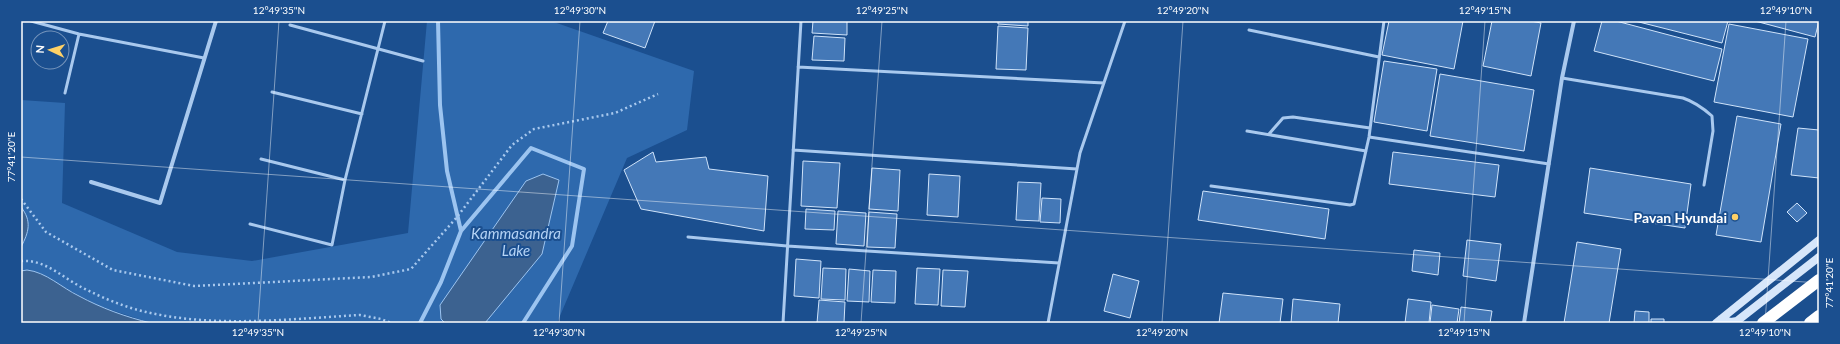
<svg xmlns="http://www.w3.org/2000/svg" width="1840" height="344" viewBox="0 0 1840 344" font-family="Lato,sans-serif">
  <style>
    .green { fill: #2e69ad }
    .water { fill: #3c6290; stroke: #9cc4f0 }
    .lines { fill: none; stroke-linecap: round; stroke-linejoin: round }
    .stream { stroke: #9cc4f0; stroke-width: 4 }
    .building { fill: #4478b7; stroke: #cfe3fa }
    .path { stroke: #a9c9ee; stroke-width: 2.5; stroke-dasharray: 2 3; stroke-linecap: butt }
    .lane { stroke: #a9c9ee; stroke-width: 3 }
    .street { stroke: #a9c9ee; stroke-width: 4 }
    .secondary { stroke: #d6e6fa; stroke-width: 8 }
    .highway { stroke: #fff; stroke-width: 12 }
    .ticks { fill: none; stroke: #fff; stroke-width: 1; stroke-opacity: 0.45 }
    .poi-dot { fill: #ffd166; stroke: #1b4f8f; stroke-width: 1.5 }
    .labels { text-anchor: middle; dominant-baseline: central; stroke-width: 4; stroke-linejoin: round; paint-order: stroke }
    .poi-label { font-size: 14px; font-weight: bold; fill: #fff; stroke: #1b4f8f; text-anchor: end }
    .water-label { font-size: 15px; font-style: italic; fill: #b5d3f5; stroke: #1b4f8f }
    .neatline { fill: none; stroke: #fff; stroke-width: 1.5 }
    .ticks-label { font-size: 10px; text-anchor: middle; fill: #fff }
  </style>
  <rect width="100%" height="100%" fill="#1b4f8f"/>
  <!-- green -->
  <path class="green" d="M427,21h124l143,50 -7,59 -60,28 -70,165h-406l-52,-17 -40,-21 -19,-12 -19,-2v-171l44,3 -3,100 115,49 75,9 156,-28z"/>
  <!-- water -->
  <path class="water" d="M543,174l16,6 -17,74 -57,69h-40l-4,-4 -1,-14 86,-124z
    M21,207c11,14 8,25 0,40z
    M27,270c19,2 35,18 52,26 22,12 47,21 72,27h-130v-52z"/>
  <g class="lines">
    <!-- stream -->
    <path class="stream" d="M438,21l2,84 7,66 14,60
      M420,323l21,-41 20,-51 70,-83 53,21 -12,77 -49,77"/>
  </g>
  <!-- building -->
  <path class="building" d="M608,21h47l-10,27 -42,-15z
    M813,21h34v14l-35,-2z
    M998,21h30v5l-30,-2z
    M1389,21h74l-9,48 -72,-14z
    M1492,21h39l10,2 -10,53 -48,-10z
    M1602,21h14l106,28 -8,32 -120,-30z
    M1635,21h93l-6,22z
    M1755,21h64l-4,16z
    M1729,24l79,15 -15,78 -79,-15z
    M998,26l30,2 -2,42 -30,-1z
    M814,36l31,2 -1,23 -32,-1z
    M1384,61l53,8 -10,62 -53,-9z
    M1440,74l94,16 -10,61 -94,-15z
    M1737,116l44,8 -20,118 -45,-7z
    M1798,128l21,2v48l-28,-3z
    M653,152l3,10 50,-5 3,12 59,7 -4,55 -123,-22 -17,-39z
    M1393,152l106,13 -4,32 -106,-13z
    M803,161l37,2 -3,45 -36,-2z
    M872,168l28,2 -2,41 -29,-2z
    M1590,168l101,16 -6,44 -101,-15z
    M929,174l31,2 -2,41 -31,-2z
    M1018,182l23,1 -2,38 -23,-1z
    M1203,191l126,18 -4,30 -127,-19z
    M1042,198l19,1 -1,24 -20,-1z
    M1797,203l10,10 -10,9 -10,-10z
    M806,209l29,2 -1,19 -29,-1z
    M838,211l28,2 -2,33 -28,-2z
    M869,212l28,2 -2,34 -28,-1z
    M1467,240l34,4 -5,37 -33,-5z
    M1577,242l44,7 -12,74h-45z
    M1414,250l26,3 -2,22 -26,-4z
    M796,259l25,2 -2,37 -25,-2z
    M823,268l23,1 -1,31 -24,-1z
    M917,268l23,1 -2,36 -23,-1z
    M849,269l21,2 -1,31 -22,-1z
    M873,270l23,1 -1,32 -24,-1z
    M943,270l25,1 -3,36 -24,-1z
    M1113,274l26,7 -9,37 -26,-7z
    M1223,293l60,6 -3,24h-61z
    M1293,299l47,5 -2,19h-47z
    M1408,299l23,3 -2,21h-24z
    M819,300l26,2 -1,21h-27z
    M1432,305l27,4 -2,14h-27z
    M1461,307l31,4 -2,12h-31z
    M1635,311l14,1v11h-15z
    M1651,319h13v4h-13z"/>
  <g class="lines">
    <!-- path -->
    <path class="path" d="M21,199l25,33 67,38 81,16 177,-9 40,-8 46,-52 55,-72 22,-16 81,-16 43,-19
      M21,261c24,-2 42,17 62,27 20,10 41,19 63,24 69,16 143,7 214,3l21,4 10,4"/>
    <!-- lane -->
    <path class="lane" d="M31,21l48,13 125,24
      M290,25l133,36
      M1249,30l130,27
      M798,67l306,16
      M1562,78l121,20c12,4 20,10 29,18l1,15 -9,54
      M272,92l90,22
      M65,93l14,-59
      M1247,131l119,20
      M1269,134l14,-16 10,-1 77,11
      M1369,137l180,27
      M793,150l284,19
      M261,159l84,21
      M1211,186l139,19 4,-1 15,-67 15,-116
      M250,224l82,21 13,-65 40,-159
      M688,237l99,9 272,17
      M783,323l18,-302
      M1048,323l32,-170 45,-132"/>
    <!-- street -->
    <path class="street" d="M91,182l69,21 56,-182
      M1524,323l38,-245 12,-57"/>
    <!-- secondary -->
    <path class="secondary" d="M1721,319l10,3 6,-1 82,-64
      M1716,323l103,-83"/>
    <!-- highway -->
    <path class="highway" d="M1763,323l56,-43
      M1810,323l9,-7"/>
  </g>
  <!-- ticks -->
  <path class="ticks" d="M21,157l1798,126M258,323l21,-302M559,323l21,-302M861,323l21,-302M1162,323l21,-302M1464,323l21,-302M1765,323l21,-302"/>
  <!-- markers -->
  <circle class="poi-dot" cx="1735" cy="217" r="4"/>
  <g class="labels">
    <!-- poi labels -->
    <g class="poi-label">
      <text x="1727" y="217">Pavan Hyundai</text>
    </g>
    <!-- water labels -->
    <g class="water-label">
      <text x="516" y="233">Kammasandra<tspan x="516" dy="17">Lake</tspan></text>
    </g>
  </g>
  <!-- border -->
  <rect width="1840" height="344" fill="none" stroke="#1b4f8f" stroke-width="44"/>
  <!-- north arrow -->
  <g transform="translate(50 50) rotate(274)"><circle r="19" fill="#1b4f8f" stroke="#7695bc"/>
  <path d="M0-3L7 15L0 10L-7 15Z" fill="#ffd166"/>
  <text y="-6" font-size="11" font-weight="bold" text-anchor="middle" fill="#ffffff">N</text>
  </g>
  <rect x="22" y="22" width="1796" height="300" class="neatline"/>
  <g class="ticks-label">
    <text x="279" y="14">12°49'35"N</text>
    <text x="580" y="14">12°49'30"N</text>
    <text x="882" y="14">12°49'25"N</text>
    <text x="1183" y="14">12°49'20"N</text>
    <text x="1485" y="14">12°49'15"N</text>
    <text x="1786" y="14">12°49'10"N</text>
    <text transform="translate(11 157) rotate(-90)" y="4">77°41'20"E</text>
    <text transform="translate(1829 283) rotate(-90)" y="4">77°41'20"E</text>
    <text x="258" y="336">12°49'35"N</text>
    <text x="559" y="336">12°49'30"N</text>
    <text x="861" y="336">12°49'25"N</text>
    <text x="1162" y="336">12°49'20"N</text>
    <text x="1464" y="336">12°49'15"N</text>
    <text x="1765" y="336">12°49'10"N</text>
  </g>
</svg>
